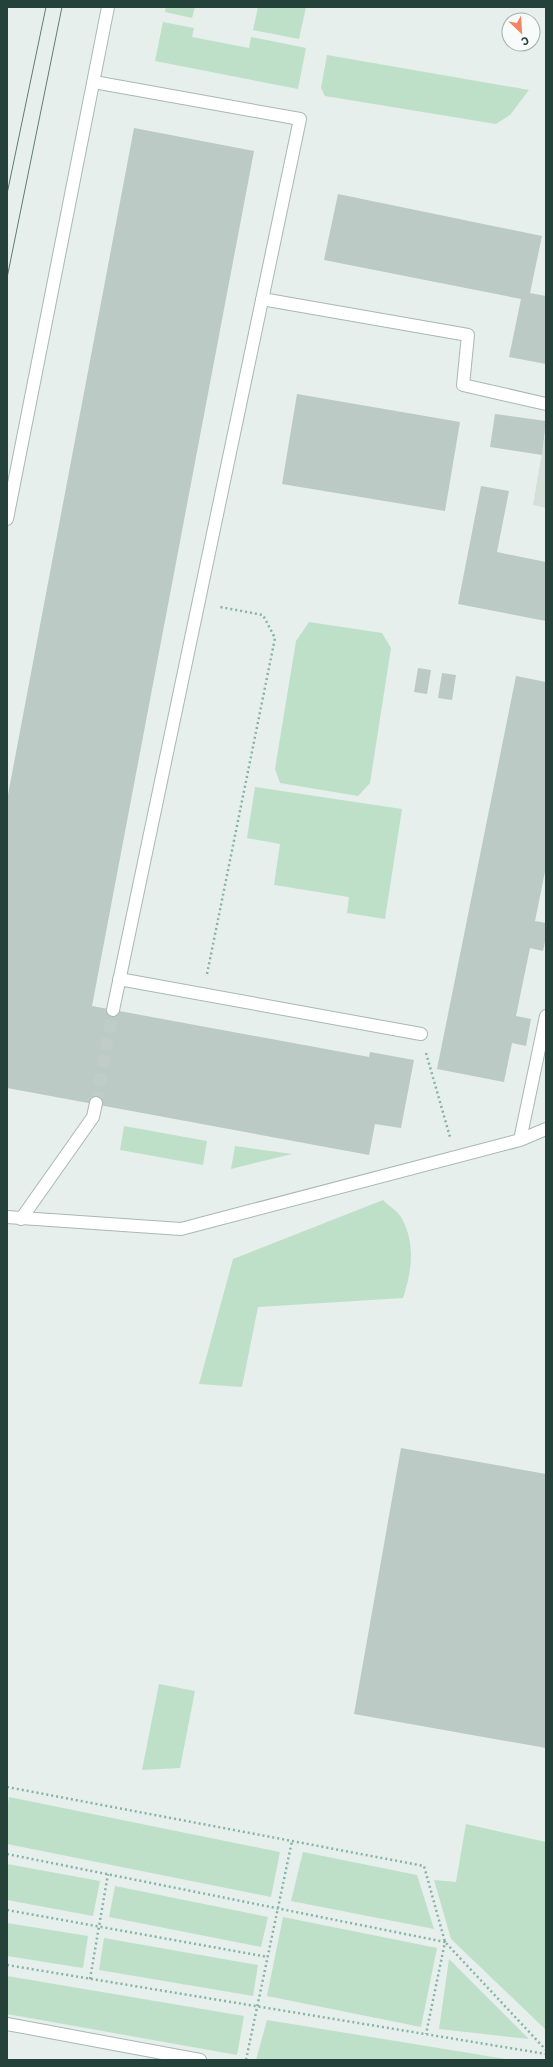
<svg xmlns="http://www.w3.org/2000/svg" width="553" height="2067" viewBox="0 0 553 2067" font-family="'IBM Plex Sans',sans-serif">
  <style>
    .built { fill: #d4dfda }
    .green { fill: #bfe0c8 }
    .building { fill: #bbcac4 }
    .lines { fill: none; stroke-linecap: round; stroke-linejoin: round }
    .minor-tunnel { stroke: #bfccc8; stroke-width: 12; stroke-dasharray: 12 6; stroke-linecap: butt }
    .minor-casing { stroke: #a8b8b2; stroke-width: 14 }
    .path { stroke: #86b3a5; stroke-width: 2.5; stroke-dasharray: 2 3; stroke-linecap: butt }
    .minor { stroke: #fff; stroke-width: 12 }
    .tram { stroke: #5f7d75; stroke-width: 1 }
  </style>
  <rect width="100%" height="100%" fill="#e6efeb"/>
  <!-- built -->
  <path class="built" d="M546,429v79l-13,-3z"/>
  <!-- green -->
  <path class="green" d="M166,7h29l-3,11 -27,-6z
    M258,7h48l-7,32 -46,-9z
    M163,22l31,6 -2,9 57,11 2,-11 55,11 -8,41 -143,-28z
    M327,55l202,35 -19,25 -14,9 -171,-28 -4,-8z
    M309,622l73,11 9,15 -21,135 -12,13 -78,-13 -5,-14 21,-128z
    M255,787l147,22 -17,110 -38,-6 2,-16 -75,-12 6,-41 -33,-6z
    M124,1126l83,15 -4,24 -83,-15z
    M235,1146l57,8 -61,15z
    M383,1200c5,5 14,11 18,17 15,26 11,54 2,81l-145,9 -16,80 -43,-3 34,-125z
    M159,1684l36,7 -15,77 -38,2z
    M9,1797l271,55 -9,45 -264,-53v-36z
    M466,1824l80,18v188l-95,-91 -17,-59 22,2z
    M303,1852l114,23 17,54 -143,-28z
    M7,1864l93,17 -7,35 -86,-16z
    M115,1886l153,31 -7,30 -152,-30z
    M283,1917l154,31 -16,79 -154,-31z
    M7,1923l81,13 -5,32 -76,-12z
    M104,1938l154,27 -5,31 -154,-26z
    M449,1959l80,80 -90,-10z
    M7,1976l237,40 -7,39 -230,-41z
    M267,2020l245,40h-256z"/>
  <!-- building -->
  <path class="building" d="M134,128l120,23 -162,855 277,51 1,-5 44,8 -13,68 -26,-4 -6,31 -362,-67v-288z
    M338,194l204,42 -12,57 16,3v68l-37,-7 12,-58 -197,-39z
    M297,394l163,28 -15,89 -163,-27z
    M495,414l51,7 -4,34 -52,-8z
    M481,486l28,5 -12,61 49,10v59l-88,-17z
    M418,668l13,2 -4,24 -13,-2z
    M442,673l14,2 -4,25 -14,-2z
    M516,676l30,6v185l-11,54 11,2v14l-3,14 -13,-3 -14,68 15,3 -5,27 -14,-3 -8,39 -67,-13z
    M401,1448l145,26v274l-192,-34z"/>
  <g class="lines">
    <!-- minor-tunnel -->
    <path class="minor-tunnel" d="M96,1103l17,-93"/>
    <!-- minor casing -->
    <g class="minor-casing">
      <path id="minor" d="M94,82l206,37 -187,891
        M262,299l206,36 -5,50 83,19
        M7,519l101,-512
        M119,979l302,55
        M520,1140l26,-124
        M7,1217l174,12 339,-89 26,-11
        M21,1219l72,-102 3,-14
        M7,2024l193,36"/>
    </g>
    <!-- path -->
    <path class="path" d="M207,974l68,-336 -12,-23 -43,-8
      M426,1053l24,84
      M7,1787l417,79 21,76 101,108
      M7,1854l438,88 -19,92
      M7,1910l261,47
      M7,1965l539,89
      M90,1979l18,-105
      M246,2060l46,-219"/>
    <!-- minor -->
    <use href="#minor" class="minor"/>
    <!-- tram -->
    <path class="tram" d="M7,194l39,-187
      M7,278l55,-271"/>
  </g>
  <!-- border -->
  <rect width="553" height="2067" fill="none" stroke="#24423a" stroke-width="16"/>
  <!-- north arrow -->
  <g transform="translate(521 32) rotate(155)"><circle r="19" fill="#f7fbf9" stroke="#a3b1ad"/>
  <path d="M0-3L7 15L0 10L-7 15Z" fill="#f4845f"/>
  <text y="-6" font-size="11" font-weight="bold" text-anchor="middle" fill="#24423a">С</text>
  </g>
</svg>
